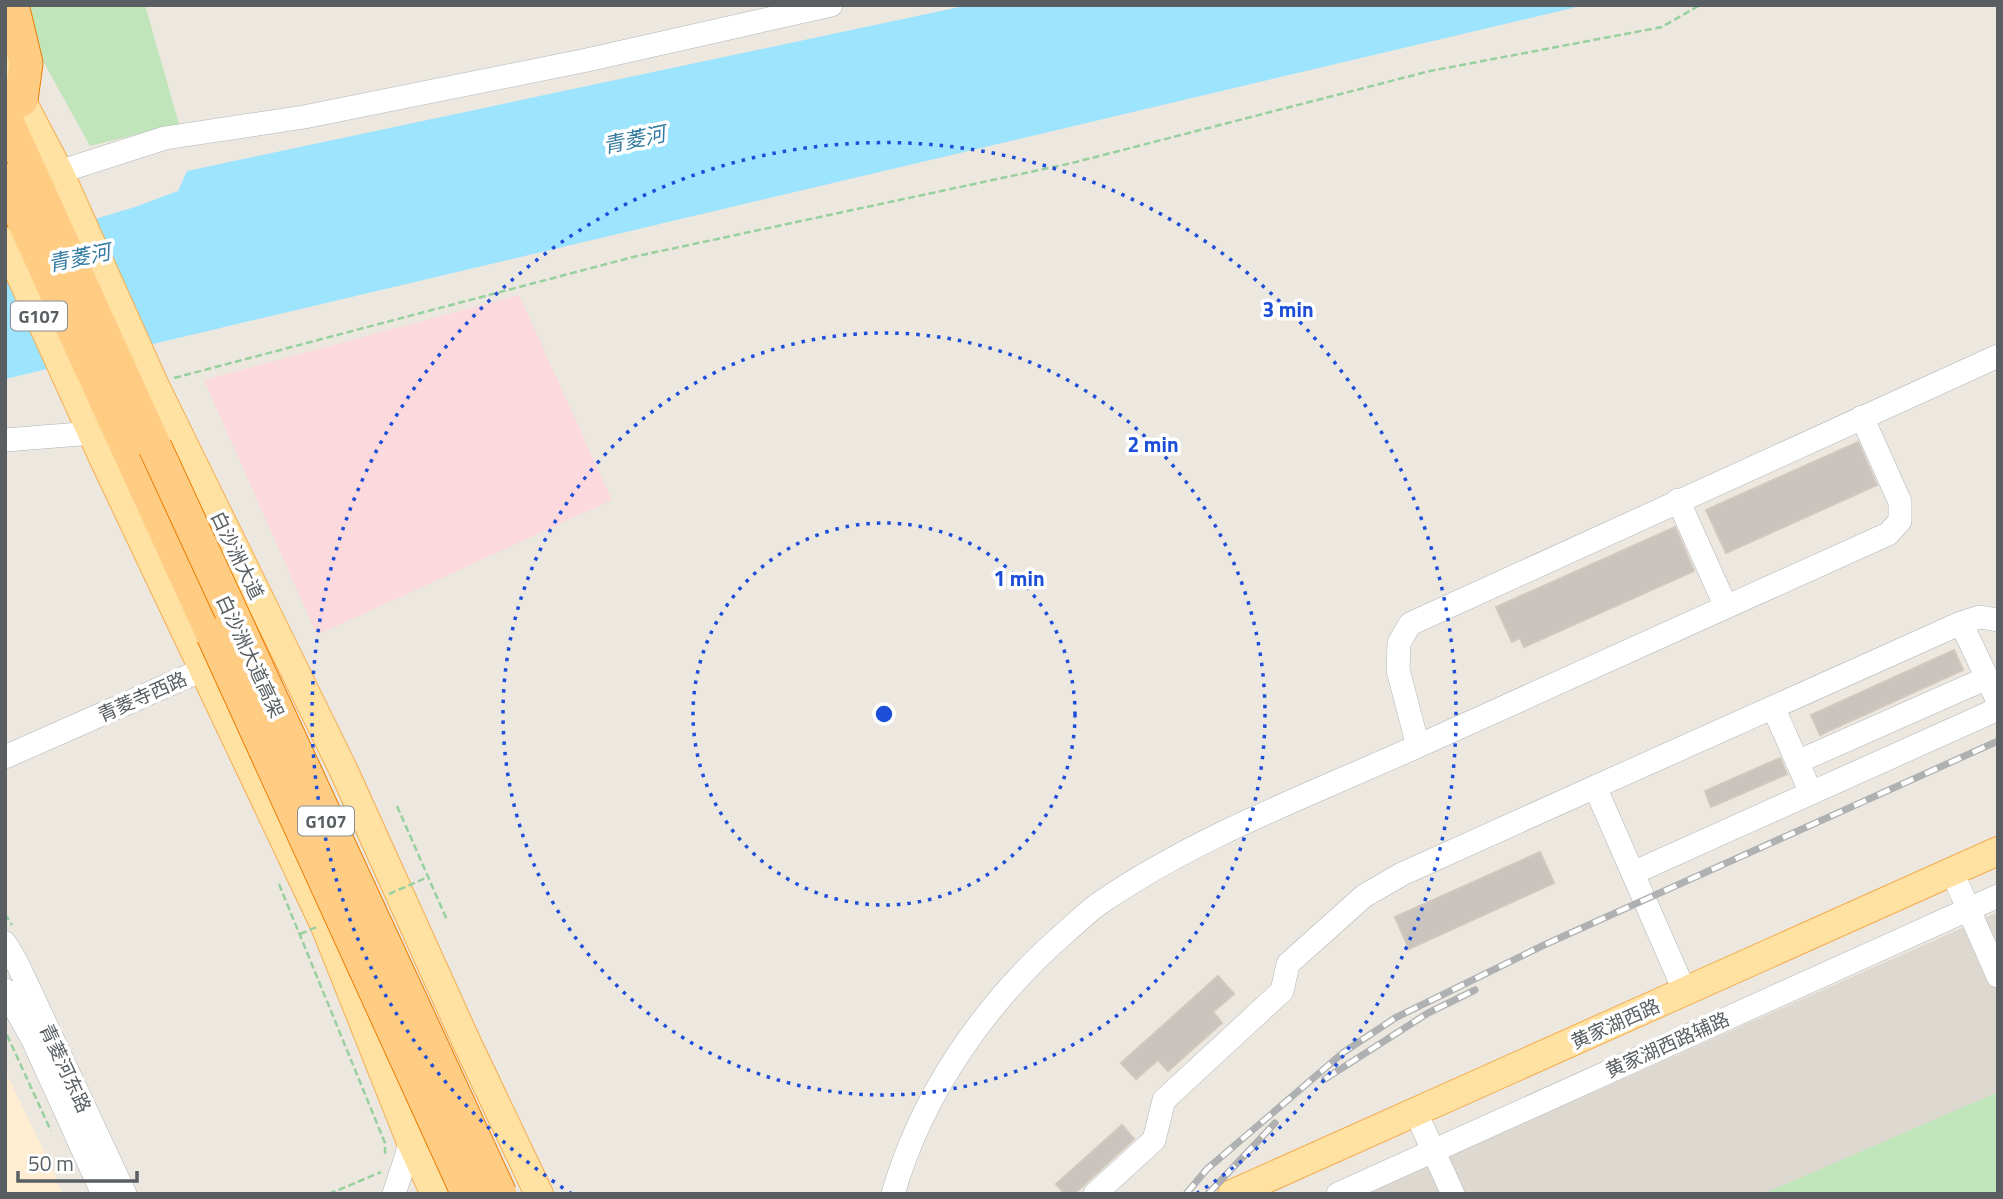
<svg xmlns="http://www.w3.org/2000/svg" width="2003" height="1199" viewBox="0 0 2003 1199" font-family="'Titillium Web','Noto Sans SC',sans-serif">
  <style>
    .commercial { fill: #ffedd2 }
    .education { fill: #ded9d0 }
    .medical { fill: #fbd9dc }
    .green { fill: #c1e5bb }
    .water { fill: #9de4ff }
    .building { fill: #cac4be; stroke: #d1c8be; stroke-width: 2 }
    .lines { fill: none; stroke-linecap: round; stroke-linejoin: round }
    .minor-casing { stroke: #b1b4b8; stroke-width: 24 }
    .major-casing { stroke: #f5ad50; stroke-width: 30 }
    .highway-casing { stroke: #ec7d00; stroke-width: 35 }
    .path { stroke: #99d09f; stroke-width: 2.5; stroke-dasharray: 7 3.5; stroke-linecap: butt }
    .minor { stroke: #fff; stroke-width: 23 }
    .major { stroke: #ffe1a2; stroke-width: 28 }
    .highway { stroke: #ffcc84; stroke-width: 33 }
    .rail-casing { stroke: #afb0b1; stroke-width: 7 }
    .rail { stroke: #fff; stroke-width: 4.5; stroke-dasharray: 13; stroke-linecap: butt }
    .highway-bridge-casing { stroke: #ec7d00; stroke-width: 35; stroke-linecap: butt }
    .path-bridge { stroke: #99d09f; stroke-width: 2.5; stroke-dasharray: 7 3.5; stroke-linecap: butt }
    .highway-bridge { stroke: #ffcc84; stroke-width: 33 }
    .ring { fill: none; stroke: #1d4ed8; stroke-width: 3.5; stroke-dasharray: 3.5 7 }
    .labels { text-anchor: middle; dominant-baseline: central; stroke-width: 7; stroke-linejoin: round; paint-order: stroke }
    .shield { fill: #fff; stroke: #8a8e90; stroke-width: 2 }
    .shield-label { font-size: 18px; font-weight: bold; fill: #585e61 }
    .street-label { font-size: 19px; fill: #585e61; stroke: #fff }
    .water-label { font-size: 21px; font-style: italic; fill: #347ba1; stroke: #fff }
    .centre { fill: #1d4ed8; stroke: #fff; stroke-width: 3.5 }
    .ring-label { font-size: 21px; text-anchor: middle; font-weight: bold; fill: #1d4ed8; stroke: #fff; stroke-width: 7; stroke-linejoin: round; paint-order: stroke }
  </style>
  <rect width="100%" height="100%" fill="#ece7df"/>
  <!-- commercial -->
  <path class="commercial" d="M5,1070l44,91 14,33h-58z"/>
  <!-- education -->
  <path class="education" d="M1998,912v282h-635l269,-119z"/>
  <!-- medical -->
  <path class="medical" d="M519,295l93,205 -295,135 -113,-255z"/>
  <!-- green -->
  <path class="green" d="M29,5h116l34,119 -89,22 -63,-114z
    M1998,1092v102h-235z"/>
  <!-- water -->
  <path class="water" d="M969,5h616l-1580,374v-133l130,-39 43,-16 9,-20z"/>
  <!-- building -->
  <path class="building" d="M1858,442l19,43 -151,68 -20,-43z
    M1675,527l19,44 -170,76 -4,-9 -8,4 -16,-35z
    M1954,650l9,20 -143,65 -9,-20z
    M1780,758l7,16 -76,33 -6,-16z
    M1540,852l14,31 -145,66 -14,-32z
    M1218,976l16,18 -21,18 9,11 -54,48 -10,-11 -22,19 -15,-16z
    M1122,1125l12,14 -60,55h-9l-9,-10z"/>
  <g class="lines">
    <!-- minor casing -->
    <g class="minor-casing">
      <path id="minor" d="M59,172l106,-34 139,-21 119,-24 164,-33 244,-55
        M5,440l88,-7
        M1678,500l48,107
        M1961,623l37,78
        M1773,707l38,86
        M1418,746l470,-212 12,-13v-19l-38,-85
        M5,757l213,-94
        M1797,762l190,-84
        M1952,872l46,104
        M1633,873l365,-164
        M5,943l12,20 108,231
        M5,990l28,50 70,154
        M1685,992l-90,-205 366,-164 19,-6 18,3
        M1422,1126l31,68
        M394,1194l17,-52
        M893,1194c29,-101 94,-194 174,-263 12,-10 23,-22 36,-30 97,-66 209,-107 315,-155l-20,-76 1,-27 11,-19 588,-268
        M1095,1194l59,-54 10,-40 118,-109 6,-27 76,-68 38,-22 193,-87
        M1338,1194l660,-298"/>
    </g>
    <!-- major casing -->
    <g class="major-casing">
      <path id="major" d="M5,69l54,103 95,212 189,385 124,274 72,151
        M5,241l101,223 219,462 86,216 24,52
        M1232,1194l766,-343"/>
    </g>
    <!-- highway casing -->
    <g class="highway-casing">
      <path id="highway" d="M12,5l14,58 -5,37
        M5,117l150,330
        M5,180l208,455"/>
    </g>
    <!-- path -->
    <path class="path" d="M174,378l459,-121 439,-94 358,-92 232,-44 38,-22
      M397,806l50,114
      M279,884l106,259v14
      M5,914l7,11
      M7,1035l44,96
      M329,1194l52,-22"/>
    <!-- minor -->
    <use href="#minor" class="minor"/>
    <!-- major -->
    <use href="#major" class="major"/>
    <!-- highway -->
    <use href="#highway" class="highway"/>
    <!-- rail casing -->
    <g class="rail-casing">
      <path id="rail" d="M1325,1079l103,-66 47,-23
        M1186,1194l21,-25 137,-117 51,-34 149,-73 454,-204
        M1208,1194l67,-71"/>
    </g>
    <!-- rail -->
    <use href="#rail" class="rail"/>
    <!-- highway-bridge casing -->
    <g class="highway-bridge-casing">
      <path id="highway-bridge" d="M155,447l345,747
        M213,635l255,559"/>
    </g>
    <!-- path-bridge -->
    <path class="path-bridge" d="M389,894l39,-17
      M300,934l19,-8"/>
    <!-- highway-bridge -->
    <use href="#highway-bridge" class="highway-bridge"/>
  </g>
  <!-- distance rings -->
  <g class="ring">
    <circle cx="884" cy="714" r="191"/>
    <circle cx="884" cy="714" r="381"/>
    <path d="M572 1194A572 572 0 1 1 1196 1194"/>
  </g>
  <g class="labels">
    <!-- shield labels -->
    <g class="shield">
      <rect x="11" y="301.5" width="56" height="29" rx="5"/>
      <rect x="298" y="806.5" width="56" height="29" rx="5"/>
    </g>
    <g class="shield-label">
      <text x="39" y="316">G107</text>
      <text x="326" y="821">G107</text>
    </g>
    <!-- street labels -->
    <g class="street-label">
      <text transform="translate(238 555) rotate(64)">白沙洲大道</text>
      <text transform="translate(251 656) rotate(65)">白沙洲大道高架</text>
      <text transform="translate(142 696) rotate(-24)">青菱寺西路</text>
      <text transform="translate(1615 1023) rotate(-24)">黄家湖西路</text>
      <text transform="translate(1667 1044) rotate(-24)">黄家湖西路辅路</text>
      <text transform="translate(66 1068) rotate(65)">青菱河东路</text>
    </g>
    <!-- water labels -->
    <g class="water-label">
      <text transform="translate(634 139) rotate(-12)">青菱河</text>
      <text transform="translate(79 257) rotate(-12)">青菱河</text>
    </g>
  </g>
  <circle cx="884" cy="714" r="10" class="centre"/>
  <g class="ring-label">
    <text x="1288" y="317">3 min</text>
    <text x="1153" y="452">2 min</text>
    <text x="1019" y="586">1 min</text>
  </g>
  <!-- border -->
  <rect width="2003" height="1199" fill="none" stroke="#585e61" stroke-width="14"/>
  <!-- scale -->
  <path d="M18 1171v10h119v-10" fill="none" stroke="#585e61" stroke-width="3.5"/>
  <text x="28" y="1171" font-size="21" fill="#585e61" stroke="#ffffff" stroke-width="5" paint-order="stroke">50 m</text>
</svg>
